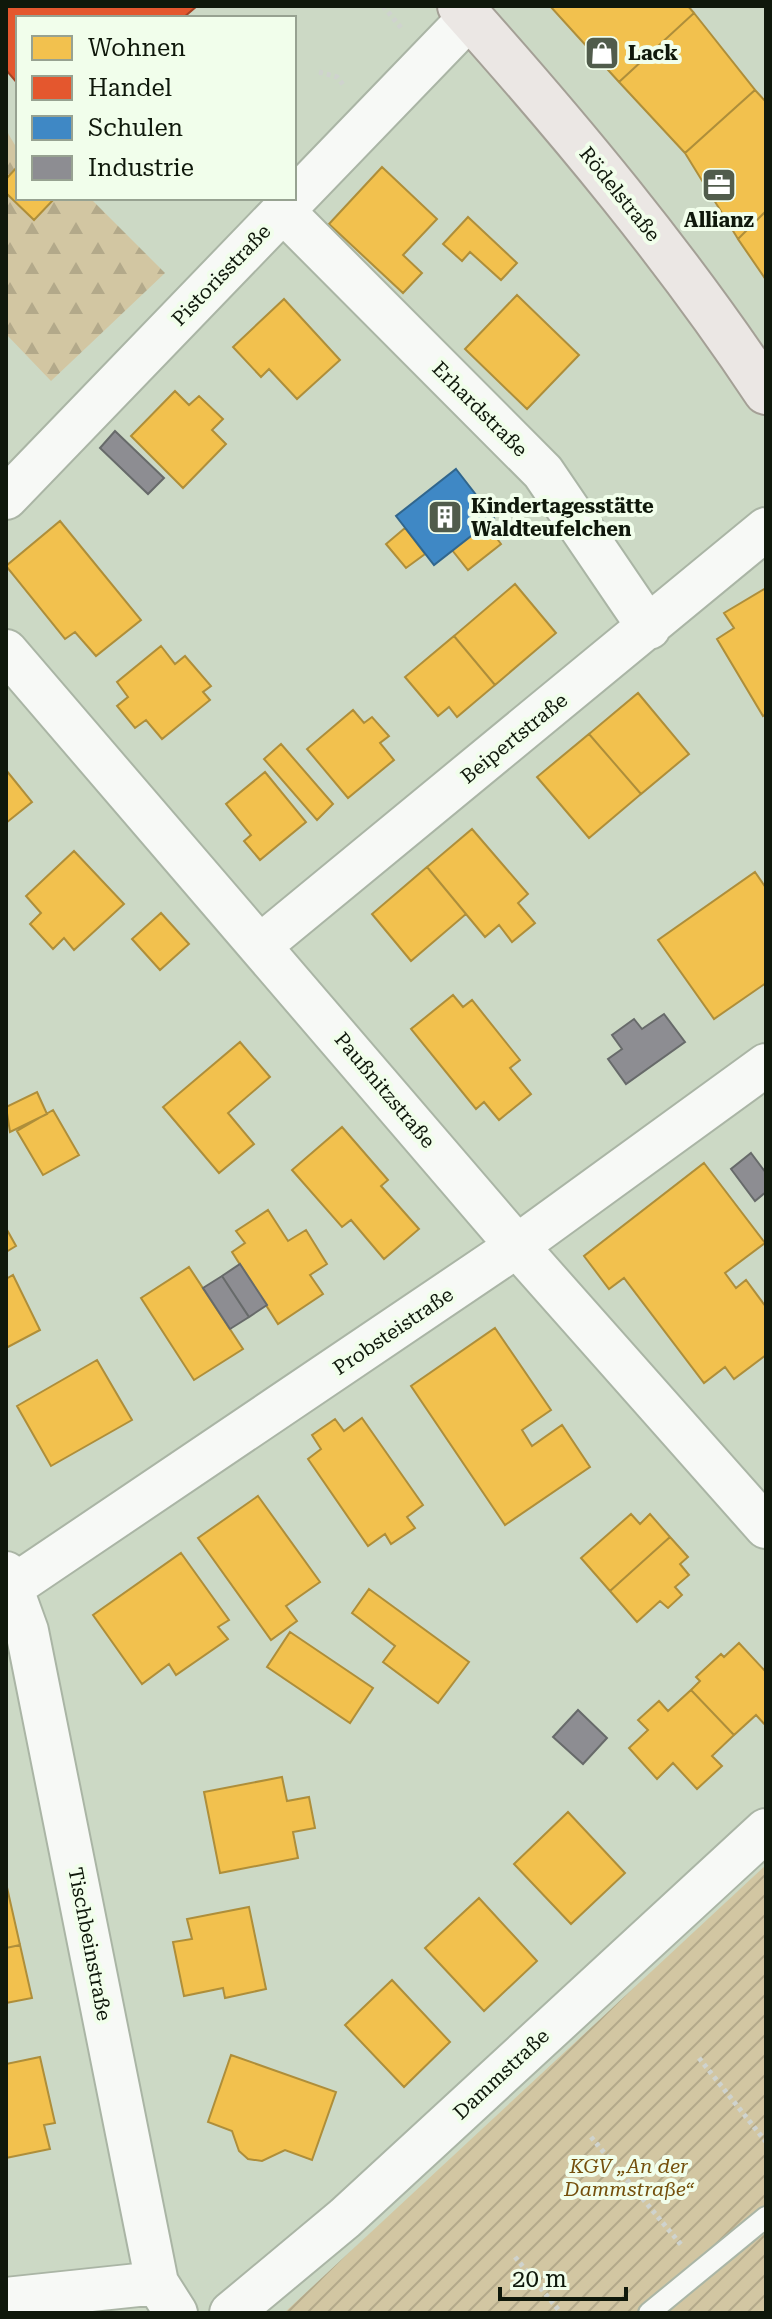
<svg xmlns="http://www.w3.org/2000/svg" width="772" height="2319" viewBox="0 0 772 2319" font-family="'Roboto Serif',serif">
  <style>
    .forest { fill: url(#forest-firs) }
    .garden { fill: url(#garden-furrows) }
    .homes { fill: #f2c14e; stroke: #ae8e3a; stroke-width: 2 }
    .shops { fill: #e4572e; stroke: #a44424; stroke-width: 2 }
    .schools { fill: #3f88c5; stroke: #31668d; stroke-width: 2 }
    .industry { fill: #8d8d92; stroke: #676a6a; stroke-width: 2 }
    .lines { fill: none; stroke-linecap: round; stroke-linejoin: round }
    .service-casing { stroke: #aab5a5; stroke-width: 24 }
    .minor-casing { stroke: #aab5a5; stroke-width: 46 }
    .primary-casing { stroke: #a4a096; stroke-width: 48 }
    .path { stroke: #cfd3ce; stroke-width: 5; stroke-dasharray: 4 4; stroke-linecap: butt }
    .service { stroke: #f7f9f6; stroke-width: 20 }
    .minor { stroke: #f7f9f6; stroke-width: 42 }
    .primary { stroke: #ebe7e4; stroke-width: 44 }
    .labels { text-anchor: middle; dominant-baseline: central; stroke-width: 8; stroke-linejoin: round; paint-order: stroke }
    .poi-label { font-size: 20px; font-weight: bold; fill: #0f180b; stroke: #f1feeb; text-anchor: start }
    .street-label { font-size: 20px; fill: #0f180b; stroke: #f1feeb }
    .park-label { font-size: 20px; font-style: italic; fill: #744f0c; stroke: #f1feeb }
  </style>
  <defs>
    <pattern id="forest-firs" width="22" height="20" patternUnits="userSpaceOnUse" patternTransform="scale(2)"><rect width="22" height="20" fill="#d2c6a2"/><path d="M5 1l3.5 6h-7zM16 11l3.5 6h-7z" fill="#b3a98a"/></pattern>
    <pattern id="garden-furrows" width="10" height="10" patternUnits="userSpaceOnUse" patternTransform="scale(2)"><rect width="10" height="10" fill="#d2c6a2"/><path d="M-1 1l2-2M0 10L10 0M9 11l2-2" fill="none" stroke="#b3a98a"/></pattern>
  </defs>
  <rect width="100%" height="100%" fill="#ccd9c5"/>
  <!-- forest -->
  <path class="forest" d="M6,130l12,20v48h72l75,75 -114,108 -45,-47z"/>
  <!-- garden -->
  <path class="garden" d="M766,1865v448h-482z"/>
  <!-- homes -->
  <path class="homes" d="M550,6h138l6,7 -75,69z
    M694,13l61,77 -70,63 -66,-71z
    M755,90l11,12v109l-28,28 -53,-86z
    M18,166v32h37l-21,22 -28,-27v-14z
    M382,167l55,52 -34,36 19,18 -19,20 -74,-69z
    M766,211v69l-28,-41z
    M468,217l49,46 -16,17 -31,-28 -8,9 -19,-17z
    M517,295l62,60 -52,54 -62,-60z
    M284,299l56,61 -43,39 -28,-30 -8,8 -28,-30z
    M175,391l14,14 10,-9 24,23 -11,11 14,14 -43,44 -52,-52z
    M60,521l81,99 -45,36 -21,-24 -10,7 -59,-73z
    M486,524l15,20 -33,26 -16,-20z
    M405,528l20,26 -19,14 -20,-24z
    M515,584l41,49 -61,52 -41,-49z
    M766,588v126l-3,2 -46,-77 17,-11 -10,-15z
    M454,636l41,49 -38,32 -8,-10 -11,9 -33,-39z
    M161,646l14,18 10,-8 26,30 -8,6 7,8 -48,39 -16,-19 -11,8 -18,-22 11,-9 -11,-15z
    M638,693l51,61 -48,40 -52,-60z
    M353,710l11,13 8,-6 17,19 -9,7 14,17 -46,38 -41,-49z
    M589,734l52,60 -52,44 -52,-61z
    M281,744l52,60 -16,16 -53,-61z
    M6,770l26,32 -26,21z
    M265,772l41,50 -46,38 -16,-19 7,-6 -25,-31z
    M472,829l56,65 -10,9 17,20 -23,19 -13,-17 -14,12 -58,-70z
    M74,851l50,53 -50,46 -10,-12 -11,11 -23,-25 11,-11 -15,-17z
    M427,867l39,47 -55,47 -39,-47z
    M755,872l11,16v95l-52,36 -56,-79z
    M161,913l28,31 -29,26 -28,-31z
    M453,995l10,12 9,-7 48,60 -10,8 21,26 -32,26 -15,-18 -8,7 -65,-80z
    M240,1042l30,35 -42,36 26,31 -35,29 -56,-66z
    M37,1092l10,22 -37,18 -4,-25z
    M53,1110l26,45 -36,20 -26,-44z
    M342,1127l46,53 -7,6 38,43 -35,30 -33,-39 -9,7 -50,-57z
    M704,1163l61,80 -40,30 11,15 10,-8 20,27v48l-32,24 -9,-12 -21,16 -80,-105 -15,11 -25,-33z
    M268,1210l20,31 18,-11 21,34 -17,11 13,19 -45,30 -46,-72 13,-9 -9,-12z
    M6,1228l10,18 -10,6z
    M189,1267l54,82 -49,31 -53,-82z
    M13,1275l27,55 -34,18v-69z
    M495,1328l56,82 -29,20 10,16 30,-21 28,42 -85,58 -94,-139z
    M97,1360l35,60 -81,46 -34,-60z
    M362,1418l61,87 -16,12 8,11 -24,16 -6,-10 -17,12 -60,-87 13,-10 -9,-14 23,-16 9,12z
    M258,1496l62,86 -34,24 11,15 -26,19 -73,-102z
    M631,1514l9,10 10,-10 20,23 -60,54 -29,-33z
    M670,1537l18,20 -8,7 9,11 -14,12 7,8 -14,13 -8,-7 -23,21 -27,-31z
    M181,1553l48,67 -11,7 10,12 -52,36 -7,-11 -27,20 -49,-69z
    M369,1589l100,73 -31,41 -55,-41 12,-16 -43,-33z
    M290,1632l83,56 -23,35 -83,-56z
    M739,1643l27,29v54l-10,-11 -22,20 -43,-45 9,-9 -4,-4 25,-23 3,3z
    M691,1690l43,45 -22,21 10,10 -25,23 -24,-26 -16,16 -28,-31 19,-18 -10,-10 21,-19 9,10z
    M282,1777l5,24 22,-4 6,31 -22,4 5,26 -78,15 -16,-81z
    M568,1812l57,61 -54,51 -57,-60z
    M6,1883l14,62 -14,3z
    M479,1898l58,63 -53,50 -59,-63z
    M249,1907l17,82 -41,9 -2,-10 -39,8 -11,-54 19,-3 -5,-20z
    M20,1945l12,53 -26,5v-55z
    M392,1980l58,62 -46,45 -59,-62z
    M231,2055l105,37 -24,68 -27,-10 -23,11 -14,-2 -9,-8 -7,-20 -24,-9z
    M40,2057l15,66 -11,2 6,24 -44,9v-94z"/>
  <!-- shops -->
  <path class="shops" d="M6,6h191l-14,12h-165v66l-12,-14z"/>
  <!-- schools -->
  <path class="schools" d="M456,469l38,49 -60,47 -38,-49z"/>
  <!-- industry -->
  <path class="industry" d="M115,431l49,47 -16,16 -48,-46z
    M664,1014l21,28 -59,42 -18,-25 14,-10 -10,-14 22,-16 8,10z
    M751,1153l15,20v19l-11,9 -24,-32z
    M240,1264l27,41 -18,12 -27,-41z
    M222,1276l27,41 -19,12 -27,-41z
    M578,1710l29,28 -24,26 -30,-27z"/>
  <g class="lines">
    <!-- service casing -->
    <g class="service-casing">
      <path id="service" d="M649,2313l117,-96"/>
    </g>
    <!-- minor casing -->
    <g class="minor-casing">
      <path id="minor" d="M283,211l260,261 106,156
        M6,498l464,-481
        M6,651l511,595 249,281
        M261,945l505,-416
        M6,1573l21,58 130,652 19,30
        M12,1587l505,-341 249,-181
        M6,2299l151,-16
        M231,2313l114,-95 421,-388"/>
    </g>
    <!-- primary casing -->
    <g class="primary-casing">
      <path id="primary" d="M460,6c110,123 215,249 306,386"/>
    </g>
    <!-- path -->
    <path class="path" d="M383,6l20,24
      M319,72l18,5 8,10
      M699,2058l67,84
      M591,2137l92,110
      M515,2257l46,56"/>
    <!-- service -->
    <use href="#service" class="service"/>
    <!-- minor -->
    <use href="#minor" class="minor"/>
    <!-- primary -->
    <use href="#primary" class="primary"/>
  </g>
  <!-- icons -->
  <defs>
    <g id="shop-square" transform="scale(1.8)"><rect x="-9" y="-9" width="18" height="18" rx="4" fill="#515c4c" stroke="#f1feeb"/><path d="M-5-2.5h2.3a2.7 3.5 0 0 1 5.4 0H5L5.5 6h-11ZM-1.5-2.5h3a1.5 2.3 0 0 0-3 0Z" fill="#fff"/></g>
    <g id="office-square" transform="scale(1.8)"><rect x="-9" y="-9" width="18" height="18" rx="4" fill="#515c4c" stroke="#f1feeb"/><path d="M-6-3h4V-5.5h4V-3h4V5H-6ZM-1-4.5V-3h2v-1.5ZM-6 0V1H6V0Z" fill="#fff"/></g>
    <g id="building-square" transform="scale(1.8)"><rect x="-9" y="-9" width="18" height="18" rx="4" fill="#515c4c" stroke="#f1feeb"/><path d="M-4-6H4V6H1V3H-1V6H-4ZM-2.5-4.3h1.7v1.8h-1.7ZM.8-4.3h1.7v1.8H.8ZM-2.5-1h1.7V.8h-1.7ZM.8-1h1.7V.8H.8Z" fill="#fff"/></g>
  </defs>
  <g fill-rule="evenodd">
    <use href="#shop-square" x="602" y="53"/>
    <use href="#office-square" x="719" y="185"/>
    <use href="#building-square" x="445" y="517"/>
  </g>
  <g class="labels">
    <!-- poi labels -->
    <g class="poi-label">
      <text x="628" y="53">Lack</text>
      <text x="719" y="220" text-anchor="middle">Allianz</text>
      <text x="471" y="506">Kindertagesstätte<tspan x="471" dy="23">Waldteufelchen</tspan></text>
    </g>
    <!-- street labels -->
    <g class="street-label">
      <text transform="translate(620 194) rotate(51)">Rödelstraße</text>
      <text transform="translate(221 275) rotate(-46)">Pistorisstraße</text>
      <text transform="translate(480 409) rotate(45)">Erhardstraße</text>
      <text transform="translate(514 738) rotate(-39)">Beipertstraße</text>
      <text transform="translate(385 1090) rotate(50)">Paußnitzstraße</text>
      <text transform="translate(393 1331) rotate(-34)">Probsteistraße</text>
      <text transform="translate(90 1944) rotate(79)">Tischbeinstraße</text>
      <text transform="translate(501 2074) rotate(-43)">Dammstraße</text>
    </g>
    <!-- park labels -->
    <g class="park-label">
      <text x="629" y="2166">KGV „An der<tspan x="629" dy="23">Dammstraße“</tspan></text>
    </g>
  </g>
  <!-- border -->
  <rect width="772" height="2319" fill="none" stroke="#0f180b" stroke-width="16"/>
  <!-- legend -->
  <rect x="16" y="16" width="280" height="184" fill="#f1feeb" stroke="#97a291" stroke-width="2"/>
  <rect x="32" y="36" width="40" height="24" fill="#f2c14e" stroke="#97a291" stroke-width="2"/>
  <text x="88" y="56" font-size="24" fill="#0f180b">Wohnen</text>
  <rect x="32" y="76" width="40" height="24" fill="#e4572e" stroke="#97a291" stroke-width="2"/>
  <text x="88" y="96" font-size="24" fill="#0f180b">Handel</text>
  <rect x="32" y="116" width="40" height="24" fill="#3f88c5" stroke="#97a291" stroke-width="2"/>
  <text x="88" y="136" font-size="24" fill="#0f180b">Schulen</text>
  <rect x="32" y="156" width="40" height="24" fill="#8d8d92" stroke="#97a291" stroke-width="2"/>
  <text x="88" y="176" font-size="24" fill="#0f180b">Industrie</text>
  <!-- scale -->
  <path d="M500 2287v12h126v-12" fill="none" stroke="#0f180b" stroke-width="4"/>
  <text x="512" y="2287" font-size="24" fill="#0f180b" stroke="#f1feeb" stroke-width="6" paint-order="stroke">20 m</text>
</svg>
